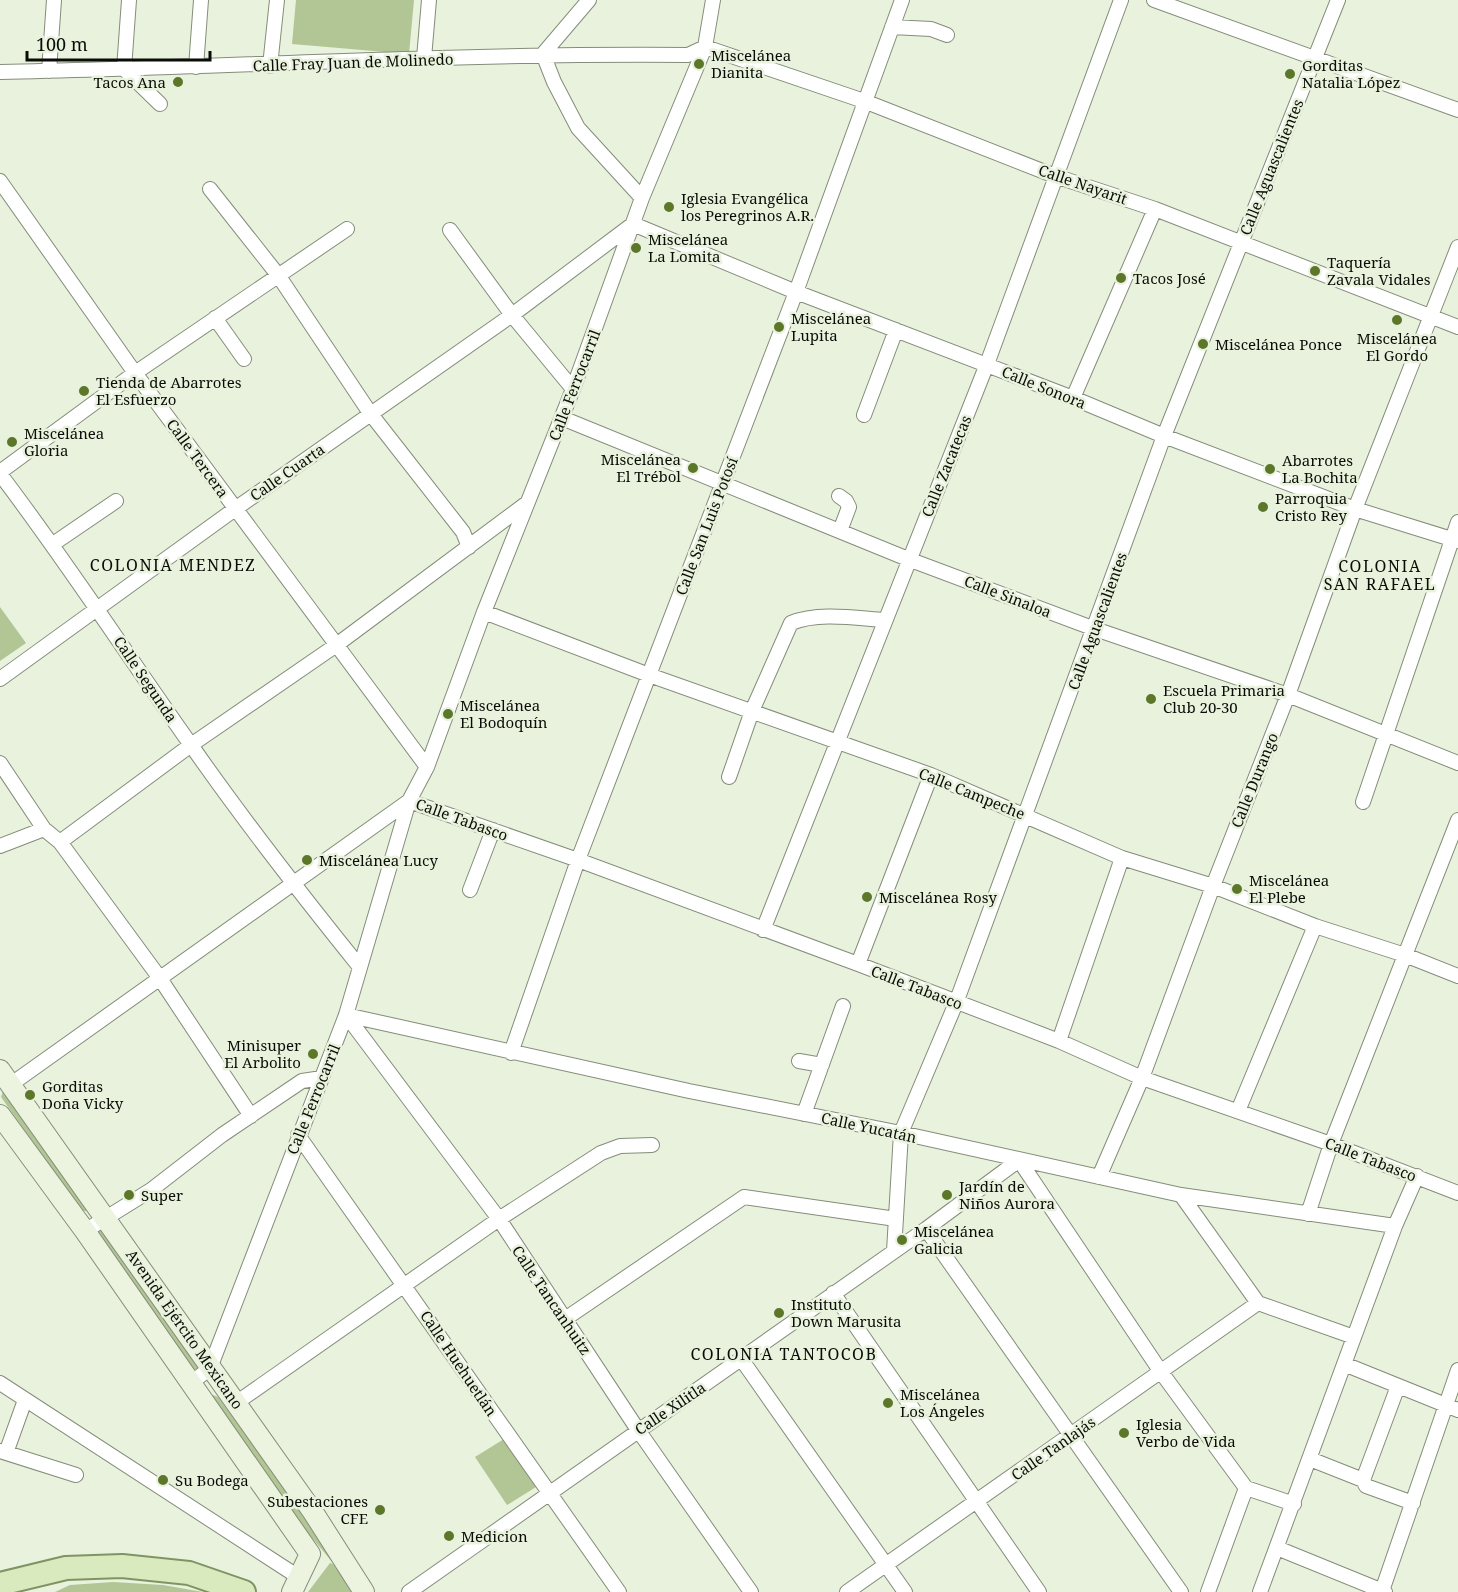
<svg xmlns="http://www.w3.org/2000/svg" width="1458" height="1592" viewBox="0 0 1458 1592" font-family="'Noto Serif',serif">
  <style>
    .green { fill: #b1c595 }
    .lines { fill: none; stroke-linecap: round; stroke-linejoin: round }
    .minor-casing { stroke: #848d7a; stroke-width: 16 }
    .secondary-casing { stroke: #848d7a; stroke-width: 22 }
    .primary-casing { stroke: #809463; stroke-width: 26 }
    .minor { stroke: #fff; stroke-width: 14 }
    .secondary { stroke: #ecf4df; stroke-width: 20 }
    .primary { stroke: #d9eabf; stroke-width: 22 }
    .poi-dot { fill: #5c772a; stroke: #e9f2dd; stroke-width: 2 }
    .labels { text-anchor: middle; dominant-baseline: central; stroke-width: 5; stroke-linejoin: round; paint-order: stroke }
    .poi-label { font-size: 15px; fill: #0a0d07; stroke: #e9f2dd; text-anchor: start }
    .street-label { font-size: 15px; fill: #0a0d07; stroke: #e9f2dd }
    .neighbourhood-label { font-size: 16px; letter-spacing: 1.5px; fill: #0a0d07; stroke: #e9f2dd }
  </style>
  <rect width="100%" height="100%" fill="#e9f2dd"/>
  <!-- green -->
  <path class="green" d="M296,0h118l-5,54 -117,-10z
    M0,607l26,36 -26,18z
    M3,1091l86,119 -1,1h-6l-81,-114z
    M102,1228l98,139 -2,2h-5l-95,-135 -2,-3z
    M213,1395l5,2 91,126 24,40 -30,-36 -92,-131z
    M504,1439l32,48 -29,18 -32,-48z
    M330,1563l3,1 20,28h-45z
    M113,1582l50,3 40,7h-148l15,-7z"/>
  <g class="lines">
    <!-- minor casing -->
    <g class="minor-casing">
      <path id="minor" d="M129,0l-5,69 36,35
        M589,0l-46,54 11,28 24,46 64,70
        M1154,0l304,110
        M892,27l39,2 16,6
        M424,58l5,-58
        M270,66l7,-66
        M196,67l5,-67
        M49,71l5,-71
        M0,72c230,-5 459,-19 688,-17l17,-8 159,54 191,75 100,33 303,118
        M0,181l135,192 292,394
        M210,189l68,86 92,138 93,119 6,15
        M450,230l62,85 61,74
        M215,318l29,41
        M1073,398l82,-189
        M864,415l32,-85
        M562,418l346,141 187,70 193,66 170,68
        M0,472l135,-99 212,-144
        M0,474c67,88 127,181 191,271 53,76 110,149 168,221
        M839,496l7,5 3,6 -9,24
        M53,544l63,-43
        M484,612l165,63 282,100 191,83 91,28 102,40 90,29 53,21
        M0,679l235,-170 277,-194 121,-91 163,68 277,106 91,38 191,73 103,32
        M0,763l44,66 16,13 99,135 92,139
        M729,777l23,-66 39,-88c27,-11 64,-5 93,-3
        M409,801l169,59 280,104 201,77 83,37 189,66 127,49
        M1363,802l95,-280
        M60,842l131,-97 144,-99 192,-143
        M0,846l44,-17
        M470,890l23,-60
        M763,930l224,-566 134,-364
        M858,964l73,-189
        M346,1015l343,76 212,42 280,62 214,31
        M346,1015l153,204 139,211 113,162
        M1059,1041l63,-183
        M511,1053l67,-193 218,-568 106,-292
        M799,1061l23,4
        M10,1085l399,-284
        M1238,1111l77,-185
        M804,1114l39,-108
        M298,1135l321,457
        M1099,1177l43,-99 71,-192 75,-191 67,-186 103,-262
        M1181,1195l77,108 96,34
        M1308,1214l23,-70 127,-324
        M926,1229l255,363
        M85,1231l66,-41 71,-55 80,-54 20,-3
        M894,1251l7,-118 55,-130 208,-567 174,-436
        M833,1293l206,299
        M565,1319l179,-122 152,22
        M742,1360l163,232
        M1344,1364l114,46
        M0,1383l300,195
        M190,1384l20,-16 136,-353 63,-214 18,-34 57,-155 89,-223 69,-191 63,-151 8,-47
        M236,1403l263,-184 102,-66 19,-7 32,-1
        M0,1451l76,24
        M6,1453l19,-53
        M1310,1459l53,21 3,6 47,17
        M1363,1480l35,-94
        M1246,1488l48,16
        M1277,1548l108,44
        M1382,1591l76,-221
        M409,1592l517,-363 93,-69 142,212 85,116
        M847,1592l411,-289
        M1208,1592l38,-104
        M1260,1592l135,-366 22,-50"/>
    </g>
    <!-- secondary casing -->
    <g class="secondary-casing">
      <path id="secondary" d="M0,1070l313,442 51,80
        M0,1115l85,116 225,323 -18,38"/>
    </g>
    <!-- primary casing -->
    <g class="primary-casing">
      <path id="primary" d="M0,1584l66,-16 56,-2 67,7 55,19"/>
    </g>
    <!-- minor -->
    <use href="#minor" class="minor"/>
    <!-- secondary -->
    <use href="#secondary" class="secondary"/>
    <!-- primary -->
    <use href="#primary" class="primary"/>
  </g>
  <!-- markers -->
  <g class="poi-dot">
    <circle cx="699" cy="64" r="6"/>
    <circle cx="1290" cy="74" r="6"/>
    <circle cx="178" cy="82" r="6"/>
    <circle cx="669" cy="207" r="6"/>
    <circle cx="636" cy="248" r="6"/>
    <circle cx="1315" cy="271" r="6"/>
    <circle cx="1121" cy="278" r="6"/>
    <circle cx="1397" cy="320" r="6"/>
    <circle cx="779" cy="327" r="6"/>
    <circle cx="1203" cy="344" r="6"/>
    <circle cx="84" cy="391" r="6"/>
    <circle cx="12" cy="442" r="6"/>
    <circle cx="693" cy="468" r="6"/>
    <circle cx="1270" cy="469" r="6"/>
    <circle cx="1263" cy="507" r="6"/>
    <circle cx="1151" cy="699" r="6"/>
    <circle cx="448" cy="714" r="6"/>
    <circle cx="307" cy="860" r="6"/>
    <circle cx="1237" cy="889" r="6"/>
    <circle cx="867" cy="897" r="6"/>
    <circle cx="313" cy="1054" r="6"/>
    <circle cx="30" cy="1095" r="6"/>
    <circle cx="129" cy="1195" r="6"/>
    <circle cx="947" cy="1195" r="6"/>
    <circle cx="902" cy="1240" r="6"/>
    <circle cx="779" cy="1313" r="6"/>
    <circle cx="888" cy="1403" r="6"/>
    <circle cx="1124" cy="1433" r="6"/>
    <circle cx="163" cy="1480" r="6"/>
    <circle cx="380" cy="1510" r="6"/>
    <circle cx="449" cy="1536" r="6"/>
  </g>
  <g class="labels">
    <!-- poi labels -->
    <g class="poi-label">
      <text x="711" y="55">Miscelánea<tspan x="711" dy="17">Dianita</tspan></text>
      <text x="1302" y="65">Gorditas<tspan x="1302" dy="17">Natalia López</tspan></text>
      <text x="166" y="82" text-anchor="end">Tacos Ana</text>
      <text x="681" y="198">Iglesia Evangélica<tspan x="681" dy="17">los Peregrinos A.R.</tspan></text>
      <text x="648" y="239">Miscelánea<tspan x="648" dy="17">La Lomita</tspan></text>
      <text x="1327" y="262">Taquería<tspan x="1327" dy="17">Zavala Vidales</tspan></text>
      <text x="1133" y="278">Tacos José</text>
      <text x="791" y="318">Miscelánea<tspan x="791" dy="17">Lupita</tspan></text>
      <text x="1397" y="338" text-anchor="middle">Miscelánea<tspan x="1397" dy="17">El Gordo</tspan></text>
      <text x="1215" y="344">Miscelánea Ponce</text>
      <text x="96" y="382">Tienda de Abarrotes<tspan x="96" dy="17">El Esfuerzo</tspan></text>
      <text x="24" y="433">Miscelánea<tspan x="24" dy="17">Gloria</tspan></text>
      <text x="681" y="459" text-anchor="end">Miscelánea<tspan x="681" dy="17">El Trébol</tspan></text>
      <text x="1282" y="460">Abarrotes<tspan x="1282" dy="17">La Bochita</tspan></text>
      <text x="1275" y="498">Parroquia<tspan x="1275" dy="17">Cristo Rey</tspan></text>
      <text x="1163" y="690">Escuela Primaria<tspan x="1163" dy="17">Club 20-30</tspan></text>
      <text x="460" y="705">Miscelánea<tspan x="460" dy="17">El Bodoquín</tspan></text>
      <text x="319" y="860">Miscelánea Lucy</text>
      <text x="1249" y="880">Miscelánea<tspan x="1249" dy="17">El Plebe</tspan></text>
      <text x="879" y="897">Miscelánea Rosy</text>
      <text x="301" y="1045" text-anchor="end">Minisuper<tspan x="301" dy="17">El Arbolito</tspan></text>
      <text x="42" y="1086">Gorditas<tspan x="42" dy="17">Doña Vicky</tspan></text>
      <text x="959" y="1186">Jardín de<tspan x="959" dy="17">Niños Aurora</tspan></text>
      <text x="141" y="1195">Super</text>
      <text x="914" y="1231">Miscelánea<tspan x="914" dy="17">Galicia</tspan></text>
      <text x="791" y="1304">Instituto<tspan x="791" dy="17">Down Marusita</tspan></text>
      <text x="900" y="1394">Miscelánea<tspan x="900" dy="17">Los Ángeles</tspan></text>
      <text x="1136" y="1424">Iglesia<tspan x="1136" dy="17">Verbo de Vida</tspan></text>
      <text x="175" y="1480">Su Bodega</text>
      <text x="368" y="1501" text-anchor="end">Subestaciones<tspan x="368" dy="17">CFE</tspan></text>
      <text x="461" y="1536">Medicion</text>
    </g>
    <!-- street labels -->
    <g class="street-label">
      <text transform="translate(353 62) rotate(-2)">Calle Fray Juan de Molinedo</text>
      <text transform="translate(1271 167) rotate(-68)">Calle Aguascalientes</text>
      <text transform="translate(1083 184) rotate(19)">Calle Nayarit</text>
      <text transform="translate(574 385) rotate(-69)">Calle Ferrocarril</text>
      <text transform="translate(1044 387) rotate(22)">Calle Sonora</text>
      <text transform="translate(198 458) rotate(54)">Calle Tercera</text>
      <text transform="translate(946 466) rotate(-68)">Calle Zacatecas</text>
      <text transform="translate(287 472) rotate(-35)">Calle Cuarta</text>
      <text transform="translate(706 526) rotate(-69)">Calle San Luis Potosí</text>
      <text transform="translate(1008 596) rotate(21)">Calle Sinaloa</text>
      <text transform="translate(1097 621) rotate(-70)">Calle Aguascalientes</text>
      <text transform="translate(146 679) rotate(56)">Calle Segunda</text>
      <text transform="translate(1254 780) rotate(-68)">Calle Durango</text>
      <text transform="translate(972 793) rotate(22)">Calle Campeche</text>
      <text transform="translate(462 819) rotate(20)">Calle Tabasco</text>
      <text transform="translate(917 987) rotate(21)">Calle Tabasco</text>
      <text transform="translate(313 1099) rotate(-68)">Calle Ferrocarril</text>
      <text transform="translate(869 1127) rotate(12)">Calle Yucatán</text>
      <text transform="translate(1371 1159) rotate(21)">Calle Tabasco</text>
      <text transform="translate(552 1300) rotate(56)">Calle Tancanhuitz</text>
      <text transform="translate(185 1329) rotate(55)">Avenida Ejército Mexicano</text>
      <text transform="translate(459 1363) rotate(56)">Calle Huehuetlán</text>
      <text transform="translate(670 1408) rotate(-34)">Calle Xilitla</text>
      <text transform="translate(1053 1448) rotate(-35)">Calle Tanlajás</text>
    </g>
    <!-- neighbourhood labels -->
    <g class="neighbourhood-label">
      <text x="173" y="565">COLONIA MENDEZ</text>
      <text x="1380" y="566">COLONIA<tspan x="1380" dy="18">SAN RAFAEL</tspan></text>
      <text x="784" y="1354">COLONIA TANTOCOB</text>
    </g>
  </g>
  <!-- scale -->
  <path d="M27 51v9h183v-9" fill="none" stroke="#0a0d07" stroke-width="3"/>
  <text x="36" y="51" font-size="18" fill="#0a0d07" stroke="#e9f2dd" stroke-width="4.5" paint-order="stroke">100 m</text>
</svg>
